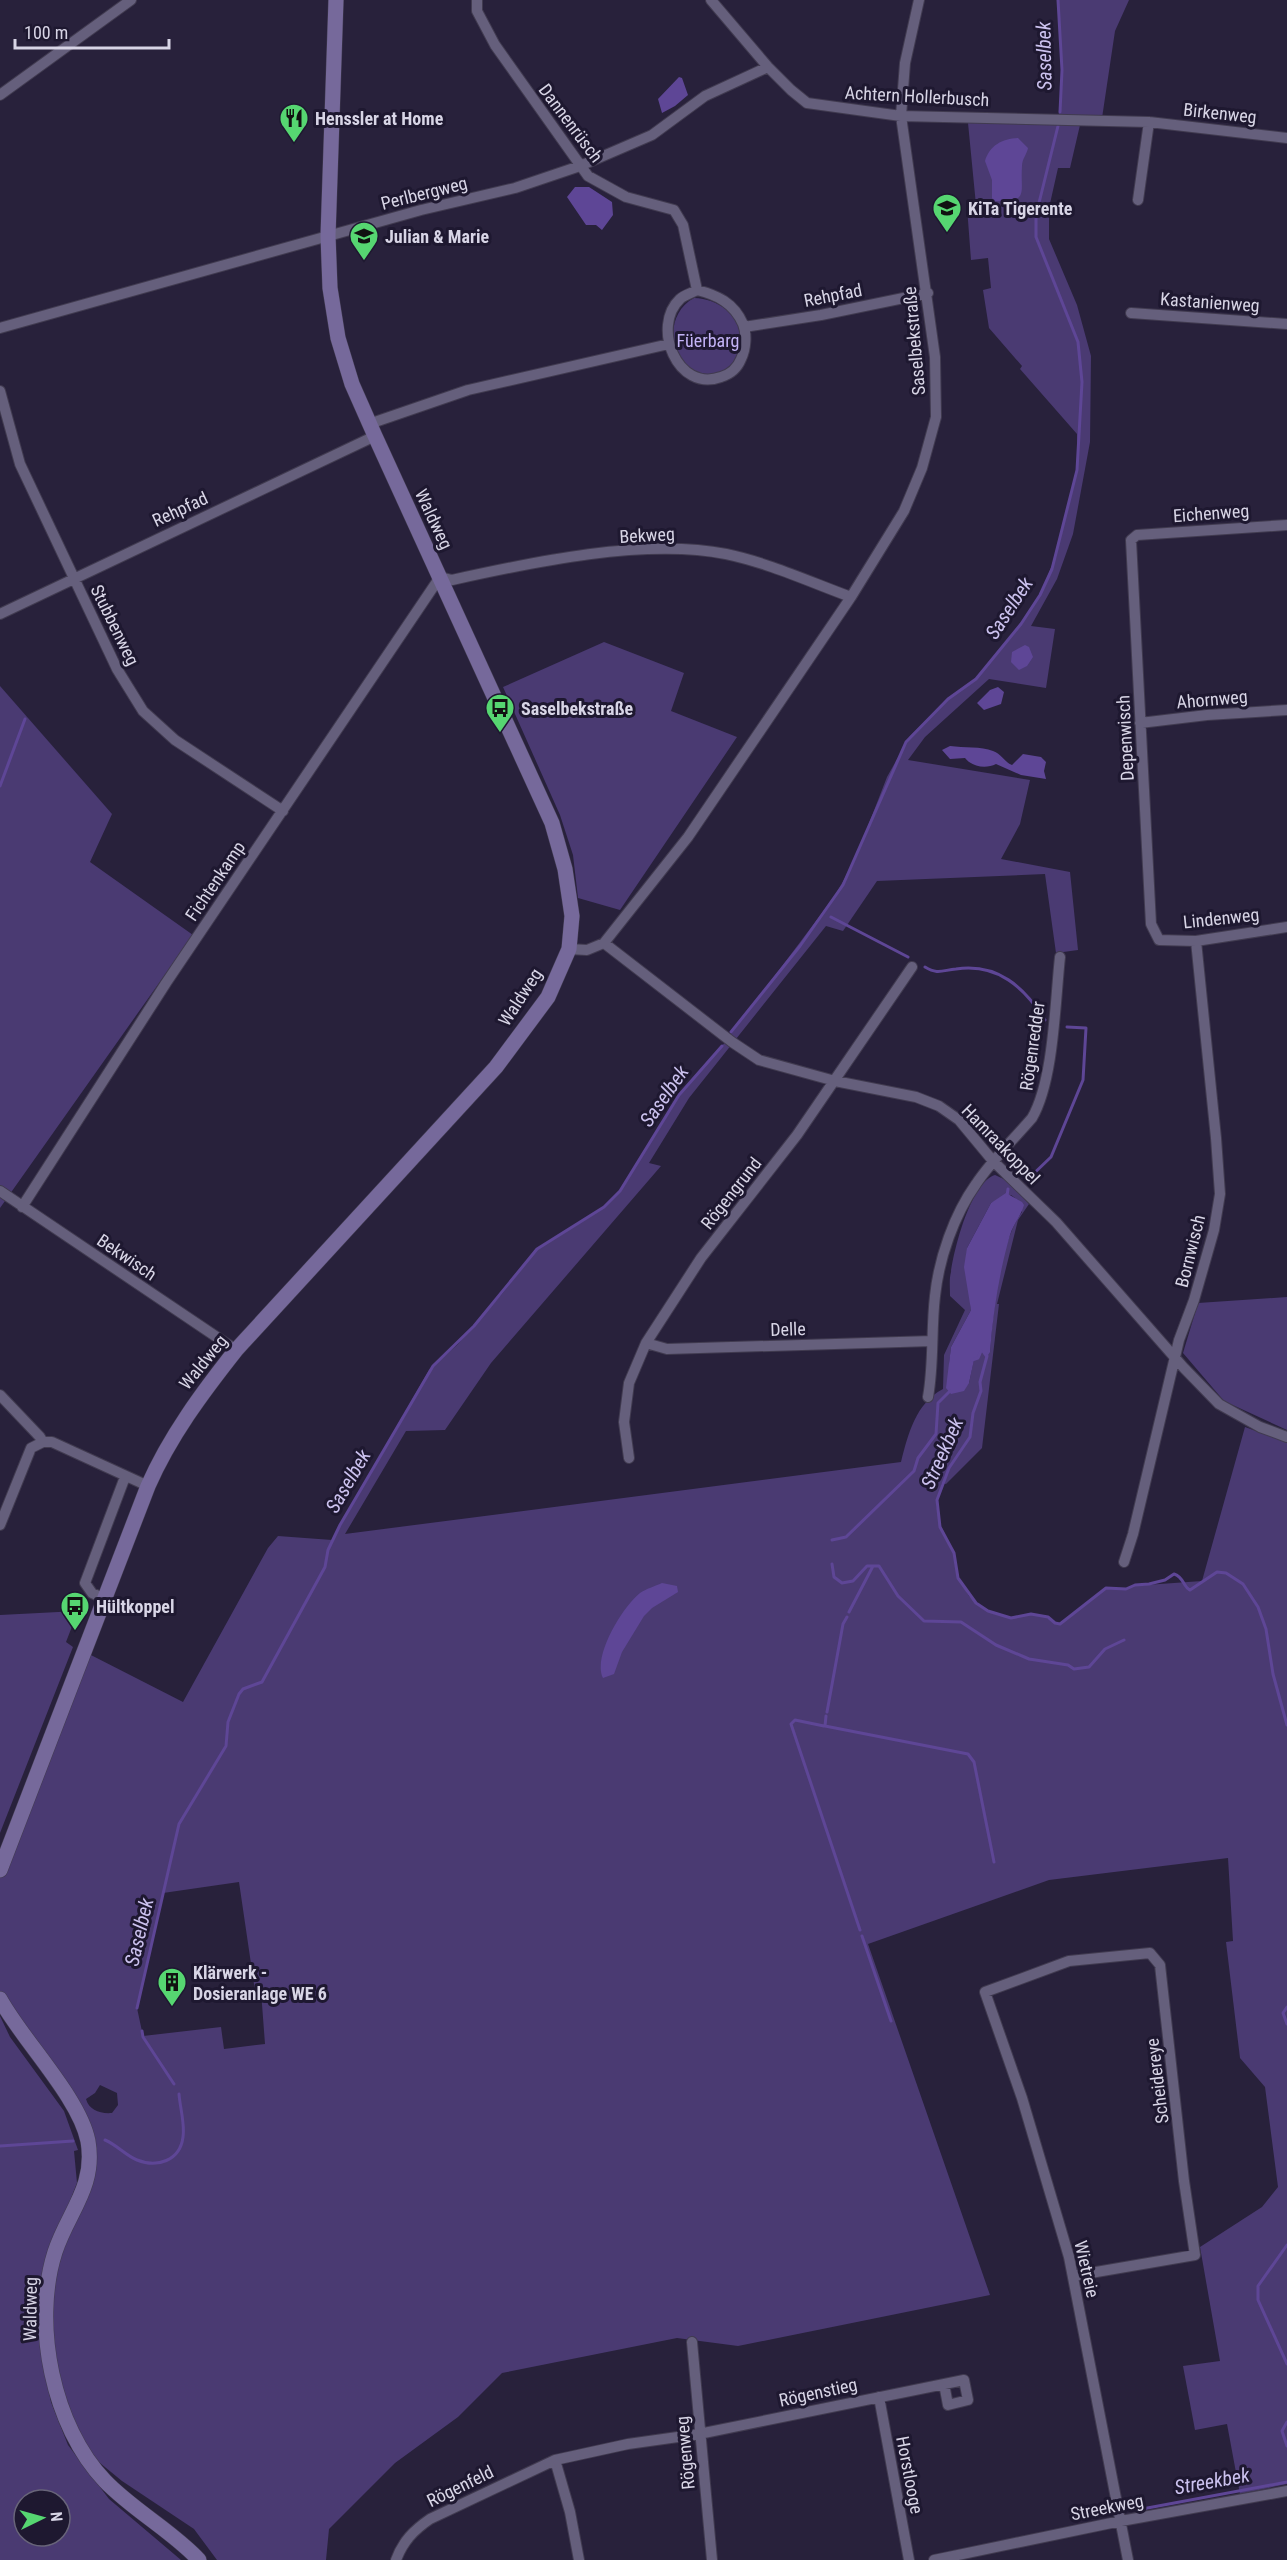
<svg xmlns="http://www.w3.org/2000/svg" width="1287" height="2560" viewBox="0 0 1287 2560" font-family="'Roboto Condensed',sans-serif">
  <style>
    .green { fill: #4a3a72; fill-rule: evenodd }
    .water { fill: #5e4696 }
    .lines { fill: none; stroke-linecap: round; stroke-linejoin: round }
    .stream { stroke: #5e4696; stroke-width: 3 }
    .street-casing { stroke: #413b50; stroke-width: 12 }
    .secondary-casing { stroke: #413b50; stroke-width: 16 }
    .street { stroke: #655f7c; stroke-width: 10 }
    .secondary { stroke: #76699b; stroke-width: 15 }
    .labels { text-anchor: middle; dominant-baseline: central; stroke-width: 6; stroke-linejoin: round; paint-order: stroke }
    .street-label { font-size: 18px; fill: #d8d5e6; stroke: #1e1830 }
    .poi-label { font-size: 18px; font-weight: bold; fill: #d8d5e6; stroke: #1e1830; text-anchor: start }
    .park-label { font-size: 18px; fill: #c3b3f6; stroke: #1e1830 }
    .water-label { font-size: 20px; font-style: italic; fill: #ccc2ef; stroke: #1e1830 }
  </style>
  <rect width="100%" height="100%" fill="#28213b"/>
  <!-- green -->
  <path class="green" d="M1058,0h71l-14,31 -13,87 -22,7 -10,43h-12l-9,40v31l28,66 14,51 -1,86 -17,92 -16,45 -26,47 24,3 -9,59 -57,-9 -64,58 -17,23 122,20 -10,44 -19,35 69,13 8,78 -22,3 -11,-79 -168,7 -34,50 -17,-5 -137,172 -40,65 12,3 -170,197 -46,67 -39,1 -61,103 556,-72c7,-28 15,-59 42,-73l1,-34 21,-45 -15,-14c0,-8 -1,-17 1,-24 3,-23 20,-90 44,-97l13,6 21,23 -11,16 -21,84h2l-17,144 -36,36 -4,-1 -6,20 4,21 14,29 4,25 11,18 11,10 12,7 23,5 16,-4 14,3 14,7 47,-36 20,1 6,-3 70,-5 43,-154 42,15v1042l-47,10 -13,-70 -32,6 -12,-64 37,-5 -20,-114 62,-40 16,-20 -13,-100 -25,-29 -14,-116 7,-1 -5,-83 -179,22 -181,64 122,351 -252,51 -61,-8 -175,35 -44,44 -63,46 -66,66 -3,31h-109l-23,-31 -72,-48 -44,-36 -14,-30 -18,-107 27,-96 14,-72 -87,-142v-128l85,-218 98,50 85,-154 10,-12 54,4 97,-170 28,-25 45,-51 35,-45 67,-42 20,-21 55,-91 43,-49 112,-149 20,-35 33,-85 23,-41 38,-37 24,-16 49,-59 19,-29 16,-40 21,-85v-36l-57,-65 2,-3 -33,-38 -6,-38 8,-2 -3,-30 -17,2 -4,-53 9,-2 -8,-82h90l4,-53zM1011,1195l4,3 7,14c-23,31 -29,102 -32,140l-9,-1 -3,7 -4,1 -5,24 -20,-18 2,-18 20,-37 -4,-62 24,-45zM239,1882l16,109h6l4,53 -41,5 -3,-22 -78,9 -6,-28 26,-115zM100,2085l17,8 1,12 -6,8c-12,1 -23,-3 -26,-14l9,-6z
    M694,298c28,1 56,23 45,54 -8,22 -39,34 -55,13 -17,-22 -14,-54 10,-67z
    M604,642l80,31 -13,38 66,26 -117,173 -42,-12 -5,-43 -13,-40 -57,-128z
    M0,686l112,128 -22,48 103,73 -193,273z
    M1287,1297v133l-63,-29 -41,-48 15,-50z
    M78,1611l-12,31 7,5 -73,186v-218z
    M0,2016l10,21 54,74 14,39 -4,1 3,32 -27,69 -10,37v57l11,56 17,43 41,54 72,61h-181zM24,2500h36v36h-36z"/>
  <!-- water -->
  <path class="water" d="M679,77l3,1 6,17 -13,11 -13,7 -4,-14z
    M1018,138l10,10c-1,6 -6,11 -6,18 -2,27 8,37 -28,35l-2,-3v-18l-7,-19c5,-16 17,-22 33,-23z
    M575,187h14l23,15 1,13 -11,15 -6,-5h-10l-19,-28z
    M1025,645l4,2 4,10 -6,9 -8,4 -8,-8 1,-10z
    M998,687l6,5 -3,12 -17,6 -7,-7 13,-13z
    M950,746c14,2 31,0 43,5 9,3 11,11 19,14l11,-11 18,3 5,5 -2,9 2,8 -25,-4 -25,-11c-10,5 -24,3 -31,-6l-15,1 -8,-9z
    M1006,1193l16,9 2,3c-3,11 -11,20 -14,30 -11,38 -17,78 -20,117l-4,6 -5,-7 -1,5 -6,4 -5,23 -5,8 -13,3 -5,-6 5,-41 20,-37 -7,-43 3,-19 24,-45z
    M662,1583l15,3 1,6 -26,16 -8,8 -22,36 -8,22 -11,4c-11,-21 20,-72 37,-85 6,-4 15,-7 22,-10z"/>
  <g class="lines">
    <!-- stream -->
    <path class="stream" d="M1058,0l4,70 -2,42
      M0,786l25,-67
      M831,917l77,40
      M925,967c13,8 18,3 31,2 42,-6 68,18 89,51
      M731,1032l69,-86 43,-61 63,-143 42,-43 28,-20 45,-55 19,-29 12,-26 25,-99 5,-88 -4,-40 -42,-105v-22l22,-89
      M1026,1181l25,-24 32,-77 3,-52 -19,-1
      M1007,1196l1,-7
      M987,1356l-7,26 1,9 -8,22 -3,24 -21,31 -12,32 3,27 14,26 4,25 18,25 12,8 23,7 20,-4 17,3 7,6 5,1 46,-36 20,1 9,-4 14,-1 16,-4 9,-6c10,3 9,13 16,16l27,-18 9,1 17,11 15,23 8,22 7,45 14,51
      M972,1360l6,-2 3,-7
      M832,1540l14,-3 68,-66 4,-13 18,-24 2,-31 12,-12
      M832,1564l2,13 8,6 11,-2 14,-15h12l19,30 26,25 37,1 35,23 33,14 39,6 6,4 15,-2 16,-18 19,-9
      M849,1612l24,-46
      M827,1712l16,-88 4,-7
      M826,1716l-1,10 143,28 6,8 20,100
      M824,1726l-29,-6 -4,4 69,206
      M862,1936l29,85
      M1287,2007l-4,6 4,11
      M137,2008l42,-184 47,-78 2,-24 11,-28 4,-5 19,-7 63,-115 3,-17 12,-25 93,-159 41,-40 63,-77 67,-42 16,-16 59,-96 43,-49
      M142,2031l1,6 31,47
      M105,2140c12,5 20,15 32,20 20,8 43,1 46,-23 2,-14 -3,-29 -4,-43
      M0,2146l73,-5
      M1287,2245l-29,41v14l29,64
      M1287,2422l-5,9 5,15
      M1142,2509l145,-27"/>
    <!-- street casing -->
    <g class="street-casing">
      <path id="street" d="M477,0v11l18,34 93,131 38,21 48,13 9,15 14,65
        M711,0l57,67 23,23 16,13 94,13 248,6 138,16
        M0,95l131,-95
        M1138,200l11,-78
        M697,290c20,5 37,13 46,34 4,10 3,25 -2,35 -4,10 -10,15 -20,18 -44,16 -70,-51 -41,-78 4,-4 12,-6 17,-9z
        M1131,313l156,11
        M744,327l77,-12 107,-22
        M0,328l421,-118 94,-22 65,-22 72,-31 53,-39 63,-29
        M0,391l20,73 97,205 26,42 32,29 108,71
        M369,424l99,-34 201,-46
        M1287,525l-150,10 -6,5 20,384 8,16 37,1 91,-14
        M0,614l375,-178
        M1140,723l67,-8 80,-5
        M604,943l128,99 27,18 76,21 81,16 23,9 20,14 34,41 63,61 128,146 35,36 41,23 27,10
        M569,949l18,1 17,-7 84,-106 163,-240 53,-86 18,-43 14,-51 -1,-60 -34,-241 4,-53 14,-63
        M0,1191l236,159
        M22,1207l144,-224 274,-406 12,3c81,-18 192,-42 274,-26 43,9 84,28 125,43
        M646,1343l21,6 265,-8
        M0,1395l40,42 3,5
        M928,1397c6,-33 3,-67 7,-101 4,-38 19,-81 41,-112 16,-24 37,-44 56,-66 22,-38 23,-116 28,-161
        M629,1458l-5,-36 5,-39 17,-40 55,-85 96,-123 115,-168
        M0,1525l31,-77 12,-6h9l96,44
        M1124,1562l9,-28 46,-194 15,-40 20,-70 6,-36 -4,-56 -20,-197
        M105,1599l-13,-6 -7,-10 40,-106
        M1073,2276l122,-21 -11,-74 -24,-216 -10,-12 -81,8 -84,31 37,106 47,159 59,303
        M692,2342l20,218
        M879,2397l30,163
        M555,2460l15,52 9,48
        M396,2560c7,-19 18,-30 34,-41l125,-59 73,-16 71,-10 265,-54 4,20 -20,5 -4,-21
        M934,2560l187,-39 166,-30"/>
    </g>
    <!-- secondary casing -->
    <g class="secondary-casing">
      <path id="secondary" d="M0,1870l148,-384c22,-50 54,-93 88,-136l260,-283 52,-70 21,-48 3,-33 -7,-47 -13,-46 -177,-387 -23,-52 -14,-46 -8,-50 -2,-52 8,-236
        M0,1999c23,42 79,98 88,142 8,46 -20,71 -33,111 -23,72 -2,175 50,229 29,30 66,49 94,79"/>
    </g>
    <!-- street -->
    <use href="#street" class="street"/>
    <!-- secondary -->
    <use href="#secondary" class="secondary"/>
  </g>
  <!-- icons -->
  <defs>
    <g id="restaurant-pin" transform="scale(1.5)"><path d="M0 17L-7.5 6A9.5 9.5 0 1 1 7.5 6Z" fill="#56d671" stroke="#1e1830"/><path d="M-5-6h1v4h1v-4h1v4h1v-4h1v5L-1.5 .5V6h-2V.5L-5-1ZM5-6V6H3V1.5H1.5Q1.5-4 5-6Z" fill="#111"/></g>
    <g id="school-pin" transform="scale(1.5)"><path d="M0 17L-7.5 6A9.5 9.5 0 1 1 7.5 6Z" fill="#56d671" stroke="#1e1830"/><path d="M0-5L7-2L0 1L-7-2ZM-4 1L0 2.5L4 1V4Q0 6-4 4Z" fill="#111"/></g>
    <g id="bus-pin" transform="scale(1.5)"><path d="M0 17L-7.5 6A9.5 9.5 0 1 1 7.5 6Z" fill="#56d671" stroke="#1e1830"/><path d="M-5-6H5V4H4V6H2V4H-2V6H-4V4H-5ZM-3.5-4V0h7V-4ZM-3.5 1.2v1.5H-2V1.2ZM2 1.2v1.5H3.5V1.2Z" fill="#111"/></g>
    <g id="building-pin" transform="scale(1.5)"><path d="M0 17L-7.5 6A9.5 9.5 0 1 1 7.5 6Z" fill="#56d671" stroke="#1e1830"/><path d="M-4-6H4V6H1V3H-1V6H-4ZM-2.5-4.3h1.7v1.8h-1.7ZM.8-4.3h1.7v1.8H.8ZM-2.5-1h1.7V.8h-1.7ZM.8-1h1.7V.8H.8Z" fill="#111"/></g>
  </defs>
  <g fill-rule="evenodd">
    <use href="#restaurant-pin" x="294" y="118"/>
    <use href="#school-pin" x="947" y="208"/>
    <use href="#school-pin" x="364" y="236"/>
    <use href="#bus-pin" x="500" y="708"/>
    <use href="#bus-pin" x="75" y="1606"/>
    <use href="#building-pin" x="172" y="1982"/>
  </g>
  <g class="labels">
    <!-- street labels -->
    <g class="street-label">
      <text transform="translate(917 96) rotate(3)">Achtern Hollerbusch</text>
      <text transform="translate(1220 113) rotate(6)">Birkenweg</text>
      <text transform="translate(571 123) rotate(53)">Dannenrüsch</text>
      <text transform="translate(424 193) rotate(-14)">Perlbergweg</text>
      <text transform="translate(833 295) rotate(-11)">Rehpfad</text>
      <text transform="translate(1210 302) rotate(4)">Kastanienweg</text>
      <text transform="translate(914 341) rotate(-95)">Saselbekstraße</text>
      <text transform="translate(180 509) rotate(-25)">Rehpfad</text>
      <text transform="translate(1211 513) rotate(-4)">Eichenweg</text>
      <text transform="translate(434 519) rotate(65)">Waldweg</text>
      <text transform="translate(647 535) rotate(-3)">Bekweg</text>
      <text transform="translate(115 625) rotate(64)">Stubbenweg</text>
      <text transform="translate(1212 699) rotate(-5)">Ahornweg</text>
      <text transform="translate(1125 738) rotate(-93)">Depenwisch</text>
      <text transform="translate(215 881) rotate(-56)">Fichtenkamp</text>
      <text transform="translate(1221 918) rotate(-6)">Lindenweg</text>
      <text transform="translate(520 997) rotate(-57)">Waldweg</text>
      <text transform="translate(1032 1046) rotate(-82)">Rögenredder</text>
      <text transform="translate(1001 1144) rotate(46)">Hamraakoppel</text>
      <text transform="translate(731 1193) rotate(-52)">Rögengrund</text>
      <text transform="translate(1190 1251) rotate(-76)">Bornwisch</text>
      <text transform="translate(127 1257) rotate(34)">Bekwisch</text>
      <text transform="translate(788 1329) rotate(-2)">Delle</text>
      <text transform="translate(203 1362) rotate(-51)">Waldweg</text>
      <text transform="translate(1157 2081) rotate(-97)">Scheidereye</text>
      <text transform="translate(1087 2269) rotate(77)">Wietreie</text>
      <text transform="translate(30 2309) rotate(-89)">Waldweg</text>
      <text transform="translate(818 2392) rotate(-12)">Rögenstieg</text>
      <text transform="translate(685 2453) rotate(-95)">Rögenweg</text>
      <text transform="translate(910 2475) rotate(79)">Horstlooge</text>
      <text transform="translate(460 2486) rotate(-26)">Rögenfeld</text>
      <text transform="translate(1107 2507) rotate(-11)">Streekweg</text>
    </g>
    <!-- poi labels -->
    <g class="poi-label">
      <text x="315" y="118">Henssler at Home</text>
      <text x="968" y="208">KiTa Tigerente</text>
      <text x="385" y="236">Julian &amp; Marie</text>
      <text x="521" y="708">Saselbekstraße</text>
      <text x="96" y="1606">Hültkoppel</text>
      <text x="193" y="1972">Klärwerk -<tspan x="193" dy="21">Dosieranlage WE 6</tspan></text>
    </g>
    <!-- park labels -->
    <g class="park-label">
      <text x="708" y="340">Füerbarg</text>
    </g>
    <!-- water labels -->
    <g class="water-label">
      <text transform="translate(1044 56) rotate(-91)">Saselbek</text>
      <text transform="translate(1009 608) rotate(-57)">Saselbek</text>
      <text transform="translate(664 1096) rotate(-55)">Saselbek</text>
      <text transform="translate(942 1453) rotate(-66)">Streekbek</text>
      <text transform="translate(348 1481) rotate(-60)">Saselbek</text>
      <text transform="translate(139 1932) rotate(-77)">Saselbek</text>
      <text transform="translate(1212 2481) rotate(-10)">Streekbek</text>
    </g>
  </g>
  <!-- north arrow -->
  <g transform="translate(42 2518) rotate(85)"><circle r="28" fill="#1e1830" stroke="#686479" stroke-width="1.5"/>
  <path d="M0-4.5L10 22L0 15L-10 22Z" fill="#56d671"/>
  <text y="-9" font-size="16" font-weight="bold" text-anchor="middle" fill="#d8d5e6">N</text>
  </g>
  <!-- scale -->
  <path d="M15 39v9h154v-9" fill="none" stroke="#d8d5e6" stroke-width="3"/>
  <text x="24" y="39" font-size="18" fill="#d8d5e6" stroke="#1e1830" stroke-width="4.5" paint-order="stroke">100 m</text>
</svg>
